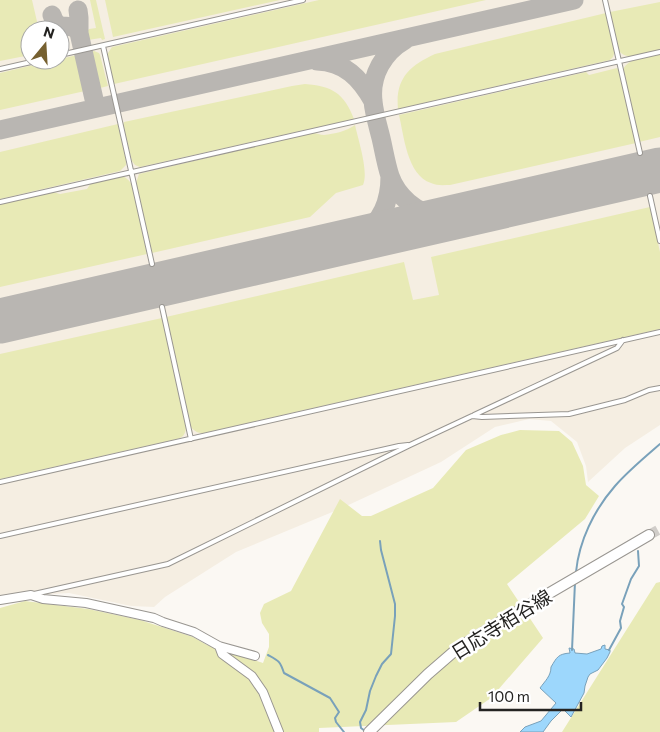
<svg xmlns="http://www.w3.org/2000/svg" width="660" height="732" viewBox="0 0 660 732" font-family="Commissioner,'Noto Sans JP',sans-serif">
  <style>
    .built { fill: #f5eee2; fill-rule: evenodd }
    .green { fill: #e8eab6 }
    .water { fill: #9dd7fc; stroke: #79a1ba }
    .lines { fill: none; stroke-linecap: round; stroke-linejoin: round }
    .stream { stroke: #79a1ba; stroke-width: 2 }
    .taxiway { stroke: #b9b6b2; stroke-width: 19 }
    .runway { stroke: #b9b6b2; stroke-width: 45 }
    .secondary-tunnel { stroke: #d0cdc9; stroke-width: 10; stroke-dasharray: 10 5; stroke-linecap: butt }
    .service-casing { stroke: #999691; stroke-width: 6 }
    .minor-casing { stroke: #999691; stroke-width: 10 }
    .secondary-casing { stroke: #999691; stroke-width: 12 }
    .service { stroke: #fff; stroke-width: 4 }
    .minor { stroke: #fff; stroke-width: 8 }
    .secondary { stroke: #fff; stroke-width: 10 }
    .labels { text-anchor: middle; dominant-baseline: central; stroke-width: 5; stroke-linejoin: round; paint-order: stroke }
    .street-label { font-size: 19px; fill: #242321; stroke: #fff }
  </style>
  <rect width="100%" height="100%" fill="#fbf8f3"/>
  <!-- built -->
  <path class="built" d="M0,0h660v425l-35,23 -37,34 -2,-16 -9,-24 -26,-21 -22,-2 -34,8 -54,35 -99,46 -106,44 -71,45 -11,10 -23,-1 -62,-13 -69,4zM30,30h30v30h-30z"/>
  <!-- green -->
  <path class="green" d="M0,0h32l7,30h-9v25l-30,6z
    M90,0h6l9,39 -3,1 -1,-2 -13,2 -1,-8 2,-3 7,-1z
    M105,0h175l-167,37z
    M319,0h167l-372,84 -7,-28 1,-3 4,-6z
    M660,2v48c-13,3 -37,14 -43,-3l-7,-35z
    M606,13l9,37 -2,7 -3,3 -212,49c-3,-30 11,-43 37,-55z
    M94,51l5,2 1,2 8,31 -8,2 -9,-36z
    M660,54v83l-21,5 -16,-72c5,-13 25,-13 37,-16z
    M77,55l8,36 -85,19v-37l54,-13h6v-1z
    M617,68l2,3 17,72 -186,42c-6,0 -13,1 -19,-2 -24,-8 -27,-47 -32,-68l187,-43 3,3z
    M305,84c27,2 39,9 49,35l-214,48 -5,-2 -3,-4 -9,-36 1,-3 168,-36z
    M118,124l8,37v4l-6,6 -120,28v-47z
    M355,125c3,14 14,47 8,60l-27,8 -26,24 -158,36 -16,-70 3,-9 173,-41c5,0 8,2 12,2 10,-1 23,-4 31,-10z
    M122,176c5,2 7,4 10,9l15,69 -147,33v-83l53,-12 7,2 27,-5 4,-6z
    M650,207l10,45v77l-456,104c-6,0 -9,-1 -13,-6l-25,-110 238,-55 9,38 26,-5 -8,-38z
    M162,318l24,110c-1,7 -3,9 -9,11l-177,40v-125z
    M520,430l39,1 13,11 11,24 3,19 13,11 -14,23 -78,65 36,54 -52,60 -35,24 -137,6v4h-319v-124l25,-7 63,8 52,11 53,17 14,8 56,18 6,-16v-13l-7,-11 -2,-10 4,-9 27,-13 49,-92 22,17h9l62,-28 33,-38 35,-15z
    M660,582v150h-98l94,-149z"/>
  <!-- water -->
  <path class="water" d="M605,645v4l5,1v2l-3,6 -9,12 -8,4 -2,3 -3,9 -1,7 -13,24 -8,-8 -12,12 -8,11h-23l5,-5 16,-6 15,-18 -16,-15c5,-7 11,-12 11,-21 6,-10 7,-13 19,-14l-1,-5 5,1 1,4 12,1 14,-5 1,-3z"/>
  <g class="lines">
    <!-- stream -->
    <path class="stream" d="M576,572c3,-31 18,-62 39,-86 13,-15 30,-29 45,-42
      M572,650l3,-68
      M609,650l12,-22 -1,-7 4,-14 -2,-3 9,-25 8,-13 -1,-15
      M268,655c11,6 12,6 16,18l46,25 9,14 -4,6 1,4 8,10
      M365,731l-4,-3 -1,-6 6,-12 4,-19 6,-15 6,-12 9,-10 4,-38v-12l-14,-54 -1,-9"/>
    <!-- taxiway -->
    <path class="taxiway" d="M78,10l1,8v15
      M52,15c6,20 19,4 27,18l17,75
      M405,40c-21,12 -35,35 -32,61 1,12 5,25 8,37 3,13 5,26 9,38 7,20 26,37 48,40 7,2 15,0 23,0
      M317,61c28,1 43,17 56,40
      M0,130l574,-130
      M336,244c9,-3 19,-5 26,-10 21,-13 28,-35 28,-58"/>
    <!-- runway -->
    <path class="runway" d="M0,321l660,-151"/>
    <!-- secondary-tunnel -->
    <path class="secondary-tunnel" d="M649,535l11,-6"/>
    <!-- service casing -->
    <g class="service-casing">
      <path id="service" d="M605,0l35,153
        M103,46l49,218
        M60,55l243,-55
        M0,69l40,-9
        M650,196l10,45
        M0,202l660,-150
        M162,307l29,132
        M474,415l143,-67 6,-8
        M0,482l660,-150
        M0,536l399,-90 9,-1
        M34,594l134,-30 242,-119 62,-29 10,1 87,-3 56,-14 24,-10 11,-2"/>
    </g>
    <!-- minor casing -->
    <g class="minor-casing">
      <path id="minor" d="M0,600l31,-5 12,4 43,4 68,15 9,4 31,10 25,14 36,10
        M219,646l3,8 30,22 11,16 16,40"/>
    </g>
    <!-- secondary casing -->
    <g class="secondary-casing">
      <path id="secondary" d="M369,732l59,-58 30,-26 35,-22 156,-91"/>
    </g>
    <!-- service -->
    <use href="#service" class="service"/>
    <!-- minor -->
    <use href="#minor" class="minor"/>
    <!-- secondary -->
    <use href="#secondary" class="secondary"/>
  </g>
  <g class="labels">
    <!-- street labels -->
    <g class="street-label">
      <text transform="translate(501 624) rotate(-32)">日応寺栢谷線</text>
    </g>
  </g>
  <!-- north arrow -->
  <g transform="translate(45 45) rotate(18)"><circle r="24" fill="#ffffff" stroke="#a7a7a6"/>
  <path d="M0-4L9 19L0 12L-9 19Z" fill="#766030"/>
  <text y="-8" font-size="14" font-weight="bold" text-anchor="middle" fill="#242321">N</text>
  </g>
  <!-- scale -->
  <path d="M480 702v8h101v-8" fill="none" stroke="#242321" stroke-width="2.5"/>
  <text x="488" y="702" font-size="15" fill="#242321" stroke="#ffffff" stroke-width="4" paint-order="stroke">100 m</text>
</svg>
